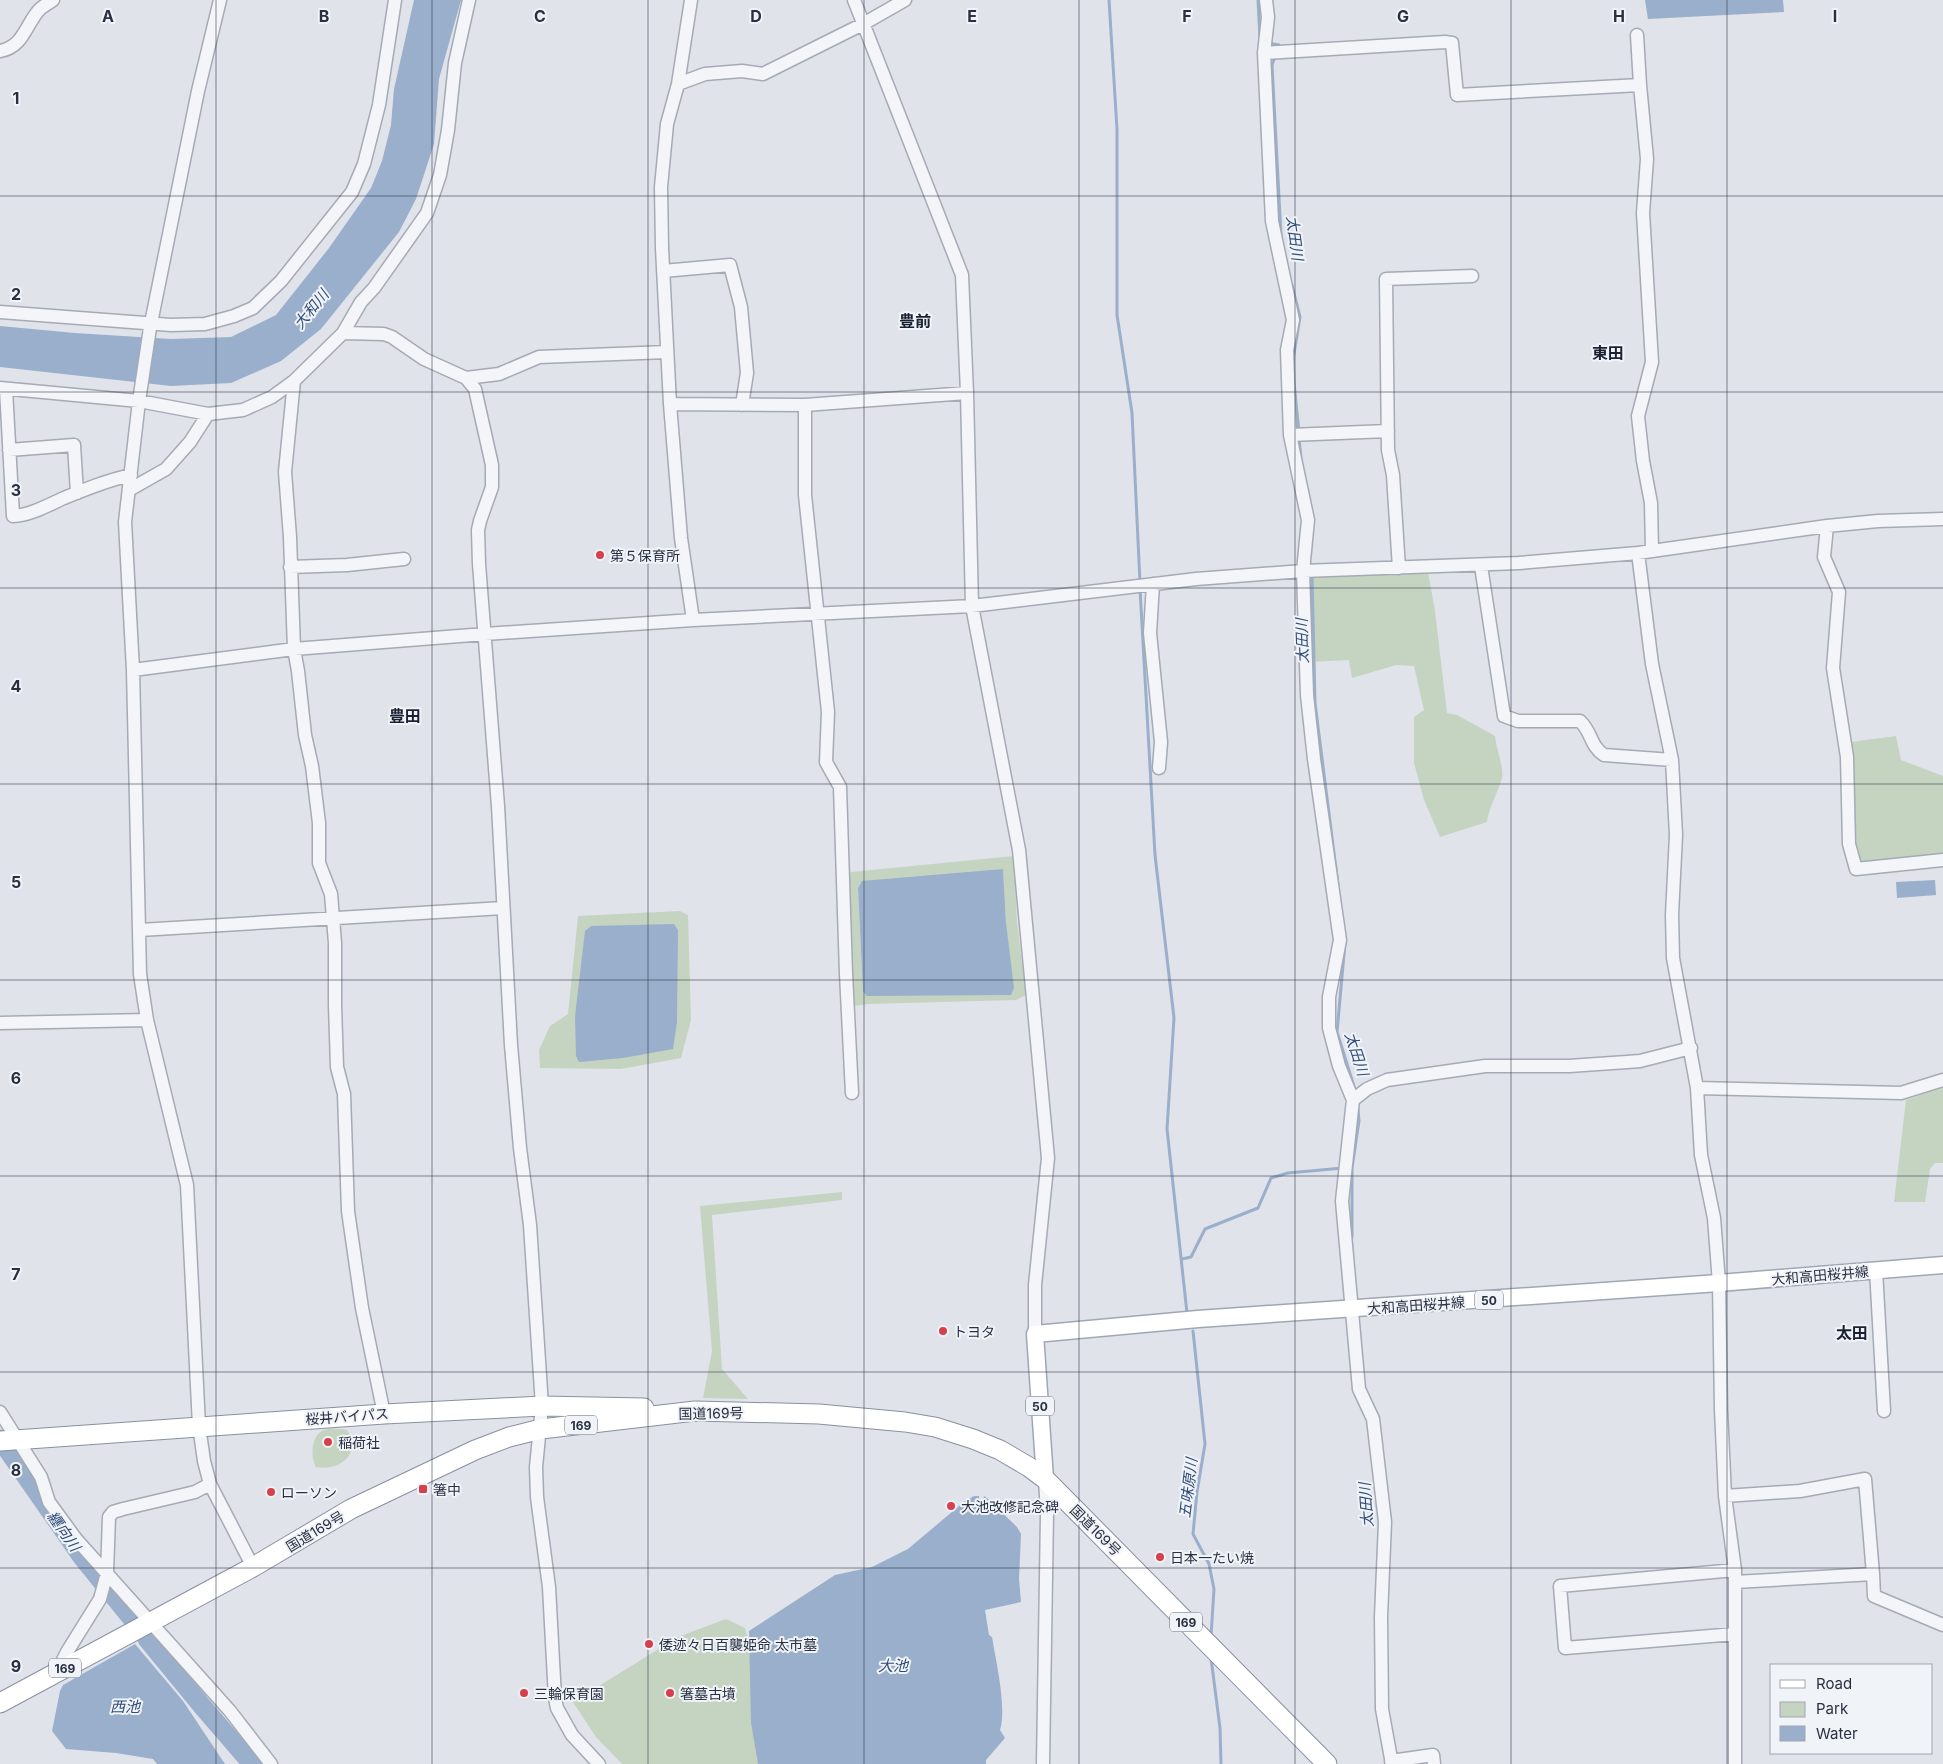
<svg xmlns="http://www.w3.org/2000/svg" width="1943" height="1764" viewBox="0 0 1943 1764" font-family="Inter,'Noto Sans JP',sans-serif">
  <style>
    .green { fill: #c5d4c1; fill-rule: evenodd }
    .water { fill: #9aafcc }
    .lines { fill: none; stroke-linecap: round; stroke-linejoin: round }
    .stream { stroke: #9aafcc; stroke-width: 3 }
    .river { stroke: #9aafcc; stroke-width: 19 }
    .minor-casing { stroke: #a5aab4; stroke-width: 15 }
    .major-casing { stroke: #9fa7b6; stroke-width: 19 }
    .highway-casing { stroke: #8790a1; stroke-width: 21 }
    .minor { stroke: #f3f5f8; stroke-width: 12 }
    .major { stroke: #fff; stroke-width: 16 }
    .highway { stroke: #fff; stroke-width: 19 }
    .grid { fill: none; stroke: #283042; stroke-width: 1; stroke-opacity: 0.55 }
    .poi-dot { fill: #d5404c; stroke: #f0f3f7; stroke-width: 2 }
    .labels { text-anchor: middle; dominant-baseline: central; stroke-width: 4; stroke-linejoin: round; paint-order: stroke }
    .shield { fill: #f0f3f7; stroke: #646a78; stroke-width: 1 }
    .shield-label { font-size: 12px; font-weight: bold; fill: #283042 }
    .poi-label { font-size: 14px; fill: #283042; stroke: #f0f3f7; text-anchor: start }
    .street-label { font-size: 14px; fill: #283042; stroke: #f0f3f7 }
    .water-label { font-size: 15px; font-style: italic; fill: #304c78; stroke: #f0f3f7 }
    .quarter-label { font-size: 16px; font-weight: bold; fill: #1a2133; stroke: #f0f3f7 }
    .grid-label { font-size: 16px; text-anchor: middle; font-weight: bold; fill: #283042; stroke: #f0f3f7; stroke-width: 4; stroke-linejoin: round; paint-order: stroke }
  </style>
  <rect width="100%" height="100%" fill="#e0e3ea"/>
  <!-- green -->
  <path class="green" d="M1428,572l7,39 12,102 10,2 38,21c1,12 9,31 7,42 -4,15 -13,28 -15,44l-47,15 -16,-37 -10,-37v-46l10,-7 -10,-44 -18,-1 -44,13 -3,-18 -39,2 -3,-85z
    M1896,736l5,24 42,16v78l-83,9 -7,-31v-82l-2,-8z
    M1014,856l3,66 9,73 -10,5 -148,4 -14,2 -8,-129 5,-5zM1003,869l3,54 -139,73 -4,-4 -5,-104z
    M680,911l8,4 3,105 -10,38 -60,11 -81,-1 -1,-18 11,-24 18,-12 10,-98z
    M1943,1087v76h-8l-5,6 -5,33h-31l12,-102z
    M842,1192v8l-130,15 10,154 26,30 -45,-1 9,-47 -12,-145z
    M341,1429l6,1c16,23 -8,42 -31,37 -6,-9 -5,-33 8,-37 5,-2 12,-1 17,-1z
    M726,1619l19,9 8,32 10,104h-141l-26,-27 -23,-35 105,-65z"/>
  <!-- water -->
  <path class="water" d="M414,0h47l-22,79 -5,65 -18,55 -17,33 -78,97 -40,32 -50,22 -60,3 -171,-19v-41l75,7 96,6 60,-2 45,-22 53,-67 42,-60 11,-27 9,-36 3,-36z
    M1645,0h138l1,12 -136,7z
    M1003,869l3,54 8,65 -3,7 -144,1 -4,-4 -5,-104 4,-7z
    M1935,880l1,15 -39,3 -1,-16z
    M674,924l4,6 -1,92 -4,27 -50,9 -44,4 -3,-6 -1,-40 10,-85 6,-5z
    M974,1496h5v4h4l1,-4 3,2 30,29 4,7 -2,45 2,23 -36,8 4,25 3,2c4,24 15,71 8,93l5,8 -19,22v4h-228l-7,-41 -2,-92 86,-56 37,-8 36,-18 57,-48z
    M135,1644l48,57 42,63h-68l-4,-5 -37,-6 -50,-4 -14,-18 8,-40 3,-6z"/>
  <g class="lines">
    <!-- stream -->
    <path class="stream" d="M1109,0l8,129v186l15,98 8,170
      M1258,0l2,39
      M1269,43l10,2 -2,3
      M1275,57l-3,8 9,170
      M1292,285l8,32 -7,43
      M1294,383l5,49
      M1299,438l2,21
      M1312,575l3,128 23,182
      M1140,589l15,266 19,163 -7,111 20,184
      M1345,943l-8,89 19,61
      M1352,1237v-69l7,-47 -1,-12
      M1182,1259l9,-2 14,-28 53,-21 13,-30 17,-5 55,-5
      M1193,1331l12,113 -8,48 -4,42 16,30 5,25 -3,47
      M1211,1658l9,70 1,36"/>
    <!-- river -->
    <path class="river" d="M0,1439l82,118 51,63
      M147,1639l55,67 50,58"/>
    <!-- minor casing -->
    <g class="minor-casing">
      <path id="minor" d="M220,0l-22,91 -48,237 -11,73 -14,121 8,148 7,304 7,46 40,165 12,241 5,35 6,23 43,83
        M691,0l-13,84 -11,40 -6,63 1,61 8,156 11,134 12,82
        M854,0l108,275 5,118 5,213 47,244 29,308 -13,127v49
        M1266,0l2,17 -4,36 8,168 21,99 -6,30 3,85 18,85 -5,51 4,124 7,64 26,181 -11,57v31l10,38 14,34 -11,101 17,188 14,30 12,103 -4,95 1,92 10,55
        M1637,35l3,50 7,74 -4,54 9,149 -14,54 5,45 8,42 1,48
        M0,51c24,-4 26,-28 40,-42 3,-3 9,-6 13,-9
        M1264,53l181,-11 7,1 5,52 183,-10
        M678,84l27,-10 37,-3 21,3 100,-50 42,-24
        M663,271l67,-6 11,42 6,66 -5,32
        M0,312l171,13 34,-1 29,-8 19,-8 28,-27 71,-89 12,-28 15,-59 16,-105
        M343,333l41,1 8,3 32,22 42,19 9,11 17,76v22l-12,34 -2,9 1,34 19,242 13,239 9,103 10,77 12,181 -6,61 1,30 12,90 6,111 2,10 15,27 27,29
        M466,378l33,-4 40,-17 128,-5
        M294,381l-9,91 5,65 4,112 4,22 7,64 7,31 7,57v40l12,31 4,49v62l2,62 7,27 4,117 14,97 22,106
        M0,388l139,13 69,13
        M6,389l7,127c18,-1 35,-11 51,-18 22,-9 44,-18 67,-23
        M670,404l135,1 162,-12
        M805,405v90l23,217 -2,50 14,25 6,187 6,119
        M1290,435l98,-4
        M9,450l65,-5 3,48
        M129,490l37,-21 24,-27 18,-28 35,-4 29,-13 22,-16 49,-48 18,-31 13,-14 53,-75 13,-38 8,-45 7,-67 14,-63
        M1827,526l-3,31 15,35 -6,76 14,89 2,87 7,25 87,-9
        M1638,553l14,111 20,96 4,75 -4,80 1,43 24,130 4,67 13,63 5,65 2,127 4,86 10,74v194
        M1481,566l23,150 14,5h62c12,11 10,25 24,34l68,5
        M290,567l57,-2 57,-6
        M1399,568l-6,-93 -5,-25 -2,-171 86,-3
        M1153,584l-3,49 11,109 -2,26
        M133,670l161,-21 191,-15 208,-14 279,-14 224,-27 107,-8 216,-8 119,-10 189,-27 51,-5 65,-2
        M140,930l363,-22
        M0,1023l147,-3
        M1697,1088l204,5 42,-13
        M1353,1100l14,-11 20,-9 98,-14h84l58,-4 13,-1 51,-13
        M1876,1270l8,141
        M0,1412l41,65 8,25 27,37 154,172 41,53
        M1725,1496l75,-5 65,-12 8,95
        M1735,1582l138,-8 1,22 69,29
        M1735,1634l-170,14 -5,-62 175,-16
        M57,1672l10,-20 33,-53 7,-26 2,-56 4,-5 10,-3 72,-17 15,-8
        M1391,1761l42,-6 1,9
        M1043,1764l4,-250 -2,-35"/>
    </g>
    <!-- major casing -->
    <g class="major-casing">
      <path id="major" d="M1045,1479l-10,-145 163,-15 521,-36 224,-18"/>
    </g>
    <!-- highway casing -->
    <g class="highway-casing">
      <path id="highway" d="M0,1441l384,-27 158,-8 102,2
        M0,1703l253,-136 98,-58 124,-59 34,-13 32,-8 154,-18 124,3 86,8 30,5 38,12 27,11 29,17 16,12 282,285"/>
    </g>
    <!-- minor -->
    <use href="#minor" class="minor"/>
    <!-- major -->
    <use href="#major" class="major"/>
    <!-- highway -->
    <use href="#highway" class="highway"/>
  </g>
  <!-- grid -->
  <path class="grid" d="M216,0v1764M432,0v1764M648,0v1764M864,0v1764M1079,0v1764M1295,0v1764M1511,0v1764M1727,0v1764M0,196h1943M0,392h1943M0,588h1943M0,784h1943M0,980h1943M0,1176h1943M0,1372h1943M0,1568h1943"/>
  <!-- markers -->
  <g class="poi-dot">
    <circle cx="600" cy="555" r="5"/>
    <circle cx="943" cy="1331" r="5"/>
    <circle cx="328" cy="1442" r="5"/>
    <rect x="418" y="1484" width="10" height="10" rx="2.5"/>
    <circle cx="271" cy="1492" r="5"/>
    <circle cx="951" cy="1506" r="5"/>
    <circle cx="1160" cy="1557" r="5"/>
    <circle cx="649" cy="1644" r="5"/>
    <circle cx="524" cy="1693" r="5"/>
    <circle cx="670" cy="1693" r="5"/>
  </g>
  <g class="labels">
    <!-- shield labels -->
    <g class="shield">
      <rect x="1475" y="1290.5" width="28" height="19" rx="4"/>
      <rect x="1026" y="1396.5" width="28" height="19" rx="4"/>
      <rect x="565" y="1415.5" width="32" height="19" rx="4"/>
      <rect x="1170" y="1612.5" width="32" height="19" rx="4"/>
      <rect x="49" y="1658.5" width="32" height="19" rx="4"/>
    </g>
    <g class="shield-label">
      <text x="1489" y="1300">50</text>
      <text x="1040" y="1406">50</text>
      <text x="581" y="1425">169</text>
      <text x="1186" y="1622">169</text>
      <text x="65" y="1668">169</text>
    </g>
    <!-- poi labels -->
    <g class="poi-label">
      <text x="610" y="555">第５保育所</text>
      <text x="953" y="1331">トヨタ</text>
      <text x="338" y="1442">稲荷社</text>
      <text x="433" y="1489">箸中</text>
      <text x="281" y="1492">ローソン</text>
      <text x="961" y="1506">大池改修記念碑</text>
      <text x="1170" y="1557">日本一たい焼</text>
      <text x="659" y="1644">倭迹々日百襲姫命 太市墓</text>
      <text x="534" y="1693">三輪保育園</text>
      <text x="680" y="1693">箸墓古墳</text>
    </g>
    <!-- street labels -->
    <g class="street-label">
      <text transform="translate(1820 1275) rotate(-5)">大和高田桜井線</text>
      <text transform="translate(1416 1305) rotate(-4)">大和高田桜井線</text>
      <text transform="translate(711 1413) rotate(-1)">国道169号</text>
      <text transform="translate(347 1416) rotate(-4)">桜井バイパス</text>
      <text transform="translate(1096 1530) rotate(45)">国道169号</text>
      <text transform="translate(315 1531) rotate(-31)">国道169号</text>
    </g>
    <!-- water labels -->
    <g class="water-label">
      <text transform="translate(1295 238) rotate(82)">太田川</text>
      <text transform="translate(311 309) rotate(-51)">大和川</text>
      <text transform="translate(1302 641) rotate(-92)">太田川</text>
      <text transform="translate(1357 1054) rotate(72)">太田川</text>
      <text transform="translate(1188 1488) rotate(-83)">五味原川</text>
      <text transform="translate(1366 1505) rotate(-94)">太田川</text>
      <text transform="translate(64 1531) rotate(55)">纒向川</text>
      <text x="893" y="1665">大池</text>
      <text x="125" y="1706">西池</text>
    </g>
    <!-- quarter labels -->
    <g class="quarter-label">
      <text x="915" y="321">豊前</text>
      <text x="1608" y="353">東田</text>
      <text x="405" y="716">豊田</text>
      <text x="1852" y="1333">太田</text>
    </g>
  </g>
  <g class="grid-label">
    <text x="108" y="22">A</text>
    <text x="324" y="22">B</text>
    <text x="540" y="22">C</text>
    <text x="756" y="22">D</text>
    <text x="972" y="22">E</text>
    <text x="1187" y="22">F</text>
    <text x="1403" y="22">G</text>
    <text x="1619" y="22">H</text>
    <text x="1835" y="22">I</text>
    <text x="16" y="104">1</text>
    <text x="16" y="300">2</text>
    <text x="16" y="496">3</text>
    <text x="16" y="692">4</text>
    <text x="16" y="888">5</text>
    <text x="16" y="1084">6</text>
    <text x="16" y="1280">7</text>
    <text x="16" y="1476">8</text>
    <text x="16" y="1672">9</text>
  </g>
  <!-- legend -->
  <rect x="1770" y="1664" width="162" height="90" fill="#f0f3f7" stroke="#a0a5af"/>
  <rect x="1780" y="1680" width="25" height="8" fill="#ffffff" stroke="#a0a5af"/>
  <text x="1816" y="1689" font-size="15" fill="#283042">Road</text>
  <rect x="1780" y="1702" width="25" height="15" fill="#c5d4c1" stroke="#a0a5af"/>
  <text x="1816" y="1714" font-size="15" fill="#283042">Park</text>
  <rect x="1780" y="1726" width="25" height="15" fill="#9aafcc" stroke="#a0a5af"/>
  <text x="1816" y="1739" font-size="15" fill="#283042">Water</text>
</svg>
